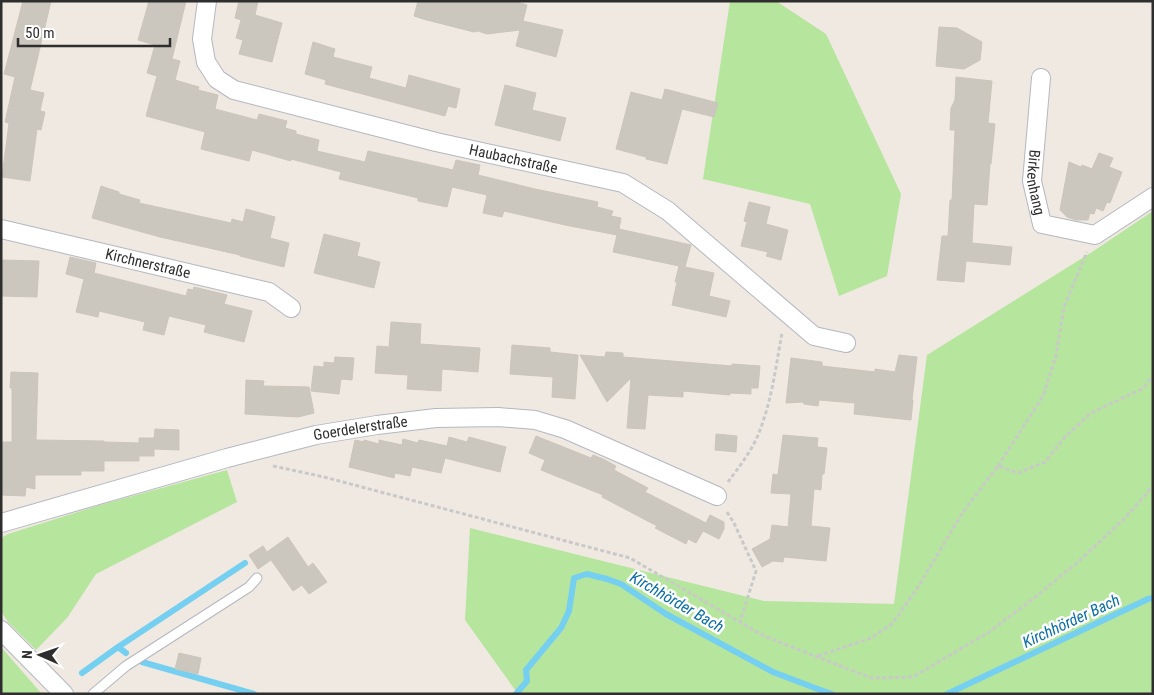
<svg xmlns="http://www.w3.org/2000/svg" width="1154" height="695" viewBox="0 0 1154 695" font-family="'Roboto Condensed',sans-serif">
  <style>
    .green { fill: #b6e59e }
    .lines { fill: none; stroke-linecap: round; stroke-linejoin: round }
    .stream { stroke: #75cff0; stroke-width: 6 }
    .building { fill: #cbc7bf; stroke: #cbc5ba }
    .service-casing { stroke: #b4b7c1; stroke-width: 11 }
    .minor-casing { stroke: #b4b7c1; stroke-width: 20 }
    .path { stroke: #c9c9c9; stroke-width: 3; stroke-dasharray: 4 2.5; stroke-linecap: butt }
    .service { stroke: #fff; stroke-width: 9 }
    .minor { stroke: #fff; stroke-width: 18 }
    .labels { text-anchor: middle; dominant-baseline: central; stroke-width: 5; stroke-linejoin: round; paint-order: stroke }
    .street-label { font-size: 15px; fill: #2e2e2e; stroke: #fff }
    .water-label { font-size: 16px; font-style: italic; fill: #0d6fa3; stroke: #fff }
  </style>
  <rect width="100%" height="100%" fill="#efe9e1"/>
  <!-- green -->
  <path class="green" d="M730,1h46l50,33 75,160 -14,82 -48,20 -29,-92 -107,-25z
    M1153,211v483h-635l-53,-74 5,-92 294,73 130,3 33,-249 165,-103z
    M227,470l10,32 -141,72 -29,44 -31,32 -28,-28 -7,-11v-73l7,-4 92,-29z
    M1,647l41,47h-41z"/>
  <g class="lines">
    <!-- stream -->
    <path class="stream" d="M118,647l127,-84
      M142,662l112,32
      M82,673l36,-26 8,6
      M516,694l11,-13 -1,-11 35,-42 8,-17 5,-33 13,-4 20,5 14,5 45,30 107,58 42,16 17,6
      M947,694l201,-95 5,-1"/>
  </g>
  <!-- building -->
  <path class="building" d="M23,1h28l-21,89 14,3 -4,18 5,1 -4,18 -4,-1 -7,52 -28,-4 7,-54 -4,-1 10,-45 -11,-3z
    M149,1h37l-14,58 8,2 -5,19 24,7 -1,3 20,5 -3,14 42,11 2,-6 28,7 -2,7 11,3v3l23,6 -2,11 48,11 3,-11 85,19 3,-10 24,5 -2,10 57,14 63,13 -1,5 16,4 -2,5 10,2 -2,11 72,16 -6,22 29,6 -5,23 21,5 -4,16 -54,-12 5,-23h-2l4,-16 -66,-14 4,-17 -52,-10 -61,-14 -2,6 -19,-4 4,-18 -35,-8 -5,20 -29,-6v-3l-79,-19 2,-7 -50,-13v2l-39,-11 -3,11 -48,-12 4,-17 -59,-16 11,-40 -10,-3 8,-28 -17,-5z
    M239,1h19l-3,14 27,8 -10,39 -33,-8 4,-14 -7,-2 5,-18 -6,-2z
    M418,1h96l13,4 -4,16 40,9 -7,27 -40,-11 4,-16 -33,4 -9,-3 -4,1 -51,-13 -9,-3z
    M939,27l18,1 25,14 -2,18 -16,9 -28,-3z
    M313,42l22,7 -2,8 39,10 -3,11 37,10 3,-13 51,14 -4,19 -8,-2 -3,10 -120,-32 1,-4 -21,-6z
    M956,77l36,4 -4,42 7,1 -4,40 -1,-1 -3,42 -13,-1 -2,39 40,4 -2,18 -44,-4 -2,21 -27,-2 5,-44h6l2,-36h2l3,-70h-5l1,-22 4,-8z
    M505,85l31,8 -4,17 34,8 -6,23 -65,-16z
    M665,89l53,14 -4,14 -32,-8 -15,55 -21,-5v-2l-30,-8 15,-57 31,8z
    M1099,153l14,5 -4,9 13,5 -12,31 -3,-1 -4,9 -7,-3 -2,6 -4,-1 -2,7h-12l-9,-3 -7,-7 9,-48 12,5 1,-2 10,4z
    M101,186l18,6v2l21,6 -1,3 92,20 1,-4 11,3 3,-13 29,8 -5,21 19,5 -5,24 -44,-11v-1l-80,-18 -68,-19z
    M749,202l21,5 -4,17 22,6 -7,30 -15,-4 2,-4 -27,-6 6,-24 -3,-1z
    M324,234l36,9 -3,13 23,6 -6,26 -60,-15z
    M70,257l26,6 -2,10 92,23 2,-7 5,1 1,-3 33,8 -3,9 28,7 -8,31 -40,-10 2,-7 -37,-9 -5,19 -21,-5 2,-8 -46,-11 -1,6 -22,-5 8,-33 -18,-5z
    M1,260l38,1 -2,36 -36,-1z
    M391,322l30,2 -1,20 60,4 -2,24 -36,-3 -1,22 -34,-2 1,-14 -33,-2 2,-27 12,1z
    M512,345l38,3v4l28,3 -3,44 -23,-2 1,-20 -43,-3z
    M606,352l17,1v4l109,9v-2l28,2 -2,22h-7v6l-21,-1v2l-47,-4v6l-35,-2 -3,34 -18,-1 4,-50 -24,24 -27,-47 25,2z
    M899,355l18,2 -5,43h1l-2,20 -57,-6 1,-11 -36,-3 -1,6 -14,-2 -1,-2 -17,1 5,-45 31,4v4l53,6v-3l20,3z
    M335,357l19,1 -2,22 -11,-1 -2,15 -28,-3 3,-25 10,1v-5l10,1z
    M11,372l27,1 -2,67 68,1v1l35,1v-5h15l1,-9 24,1v20l-25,-1v7h-15v5h-35v10h-23v4h-46v14l-9,-2 -1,9 -24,-1v-53h11v-54h-2z
    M246,380l18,1 -1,5 46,1 5,26 -16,4 -53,-3z
    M716,434l21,2 -1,16 -21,-2z
    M783,435l35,3 -1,9 10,1 -3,26h-2l-1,16 -7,-1 -3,37 19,2 -4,33 -42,-4 -1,5 -10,-1 -11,6 -10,-18 18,-10 2,-14 16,2 3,-33 -20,-1 2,-19 5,1z
    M536,436l55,22 2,-3 10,4 13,7 -2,4 34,18 -3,4 61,31 4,-8 14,7v7l-5,10 -16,-8 -7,12 -8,-4 -2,5 -31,-16 2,-2 -55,-29 1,-2 -62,-25 4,-10 -16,-7z
    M449,437l18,5 2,-5 37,10 -6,25 -55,-14 -4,15 -29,-6 -2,9 -15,-3 -1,5 -45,-11 6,-27 9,2v-2l15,4v-4l23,5 1,-6 15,4 1,-3 28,6z
    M288,537l20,30 5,-4 14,19 -18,12 -7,-9 -9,6 -22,-31 -13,9 -9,-14 14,-9 4,6z
    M179,653l22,5 -3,16 -23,-5z"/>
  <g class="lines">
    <!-- service casing -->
    <g class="service-casing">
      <path id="service" d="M93,694l33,-28 123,-79 8,-9"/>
    </g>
    <!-- minor casing -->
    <g class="minor-casing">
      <g id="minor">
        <path id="s1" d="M207,1l-5,38 4,23 11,17 17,11 202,52 187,41 45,28 146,125 32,7"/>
        <path id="s2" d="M1041,78l-9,103 10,43 53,11 58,-38"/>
        <path id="s3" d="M1,229l268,63 22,16"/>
        <path id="s4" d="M1,523l226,-65 89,-23 61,-10 59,-7 62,-1 37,3 30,9 152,67"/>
        <path d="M1,630l63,64"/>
      </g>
    </g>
    <!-- path -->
    <path class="path" d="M273,466l51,11 306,81 134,78 107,42 42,-1 76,-45 45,-34 45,-37 47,-44 27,-31
      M998,466l45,-70 13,-40 8,-49 23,-55
      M728,482c11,-15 26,-34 32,-52 12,-31 16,-65 22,-97
      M727,512l7,11 22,48 -16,51
      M818,656l53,-18 22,-15 25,-36 45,-75 35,-46 20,7 27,-11 20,-25 26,-24 51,-24 11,-13"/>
    <!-- service -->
    <use href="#service" class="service"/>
    <!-- minor -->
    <use href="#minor" class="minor"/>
  </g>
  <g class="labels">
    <!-- street labels -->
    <g class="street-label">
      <text stroke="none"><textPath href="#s1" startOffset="390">Haubachstraße</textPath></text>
      <text stroke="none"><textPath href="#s2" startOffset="105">Birkenhang</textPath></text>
      <text stroke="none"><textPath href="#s3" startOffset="151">Kirchnerstraße</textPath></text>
      <text stroke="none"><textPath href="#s4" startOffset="372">Goerdelerstraße</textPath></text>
    </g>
    <!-- water labels -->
    <g class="water-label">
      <text transform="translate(677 602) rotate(30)">Kirchhörder Bach</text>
      <text transform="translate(1071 621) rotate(-25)">Kirchhörder Bach</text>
    </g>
  </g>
  <!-- border -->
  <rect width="1154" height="695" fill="none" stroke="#2e2e2e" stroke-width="5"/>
  <!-- north arrow -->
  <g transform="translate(40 655) rotate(272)" stroke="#ffffff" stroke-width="4" paint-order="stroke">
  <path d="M0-4L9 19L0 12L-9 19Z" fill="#2e2e2e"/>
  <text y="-8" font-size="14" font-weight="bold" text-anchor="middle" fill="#2e2e2e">N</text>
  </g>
  <!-- scale -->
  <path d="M18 38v8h152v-8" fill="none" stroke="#2e2e2e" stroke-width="2.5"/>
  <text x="25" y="38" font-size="15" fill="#2e2e2e" stroke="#ffffff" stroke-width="4" paint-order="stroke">50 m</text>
</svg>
